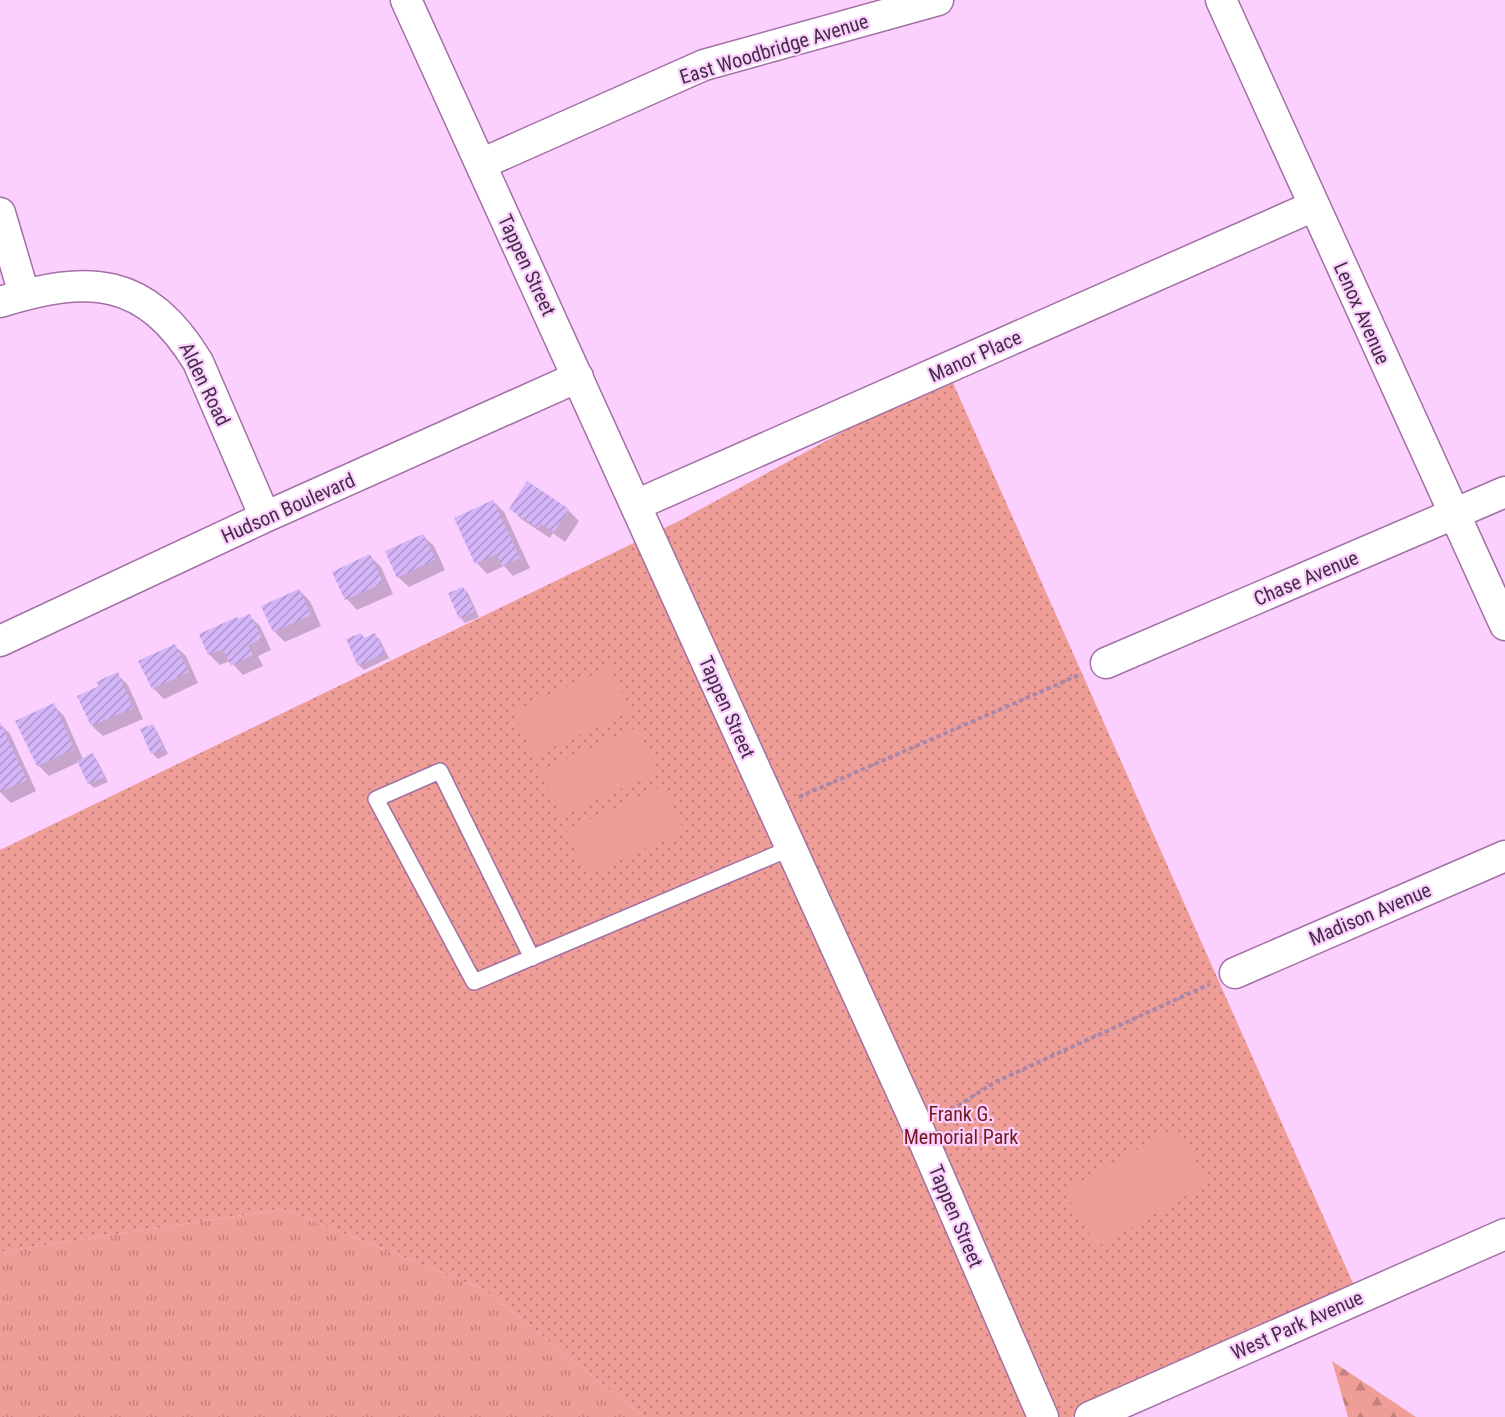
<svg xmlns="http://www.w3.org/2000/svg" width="1505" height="1417" viewBox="0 0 1505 1417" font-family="'Roboto Condensed',sans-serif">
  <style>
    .grass { fill: url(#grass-tufts) }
    .forest { fill: url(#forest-firs) }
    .park { fill: url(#park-dots) }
    .garden { fill: #ef9d97 }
    .shadow { fill: #0003 }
    .building { fill: url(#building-hatch) }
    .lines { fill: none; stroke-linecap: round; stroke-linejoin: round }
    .service-casing { stroke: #a270a5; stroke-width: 18 }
    .minor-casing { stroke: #a270a5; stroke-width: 33 }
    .path { stroke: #a987ab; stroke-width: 4; stroke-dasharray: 4.5 3; stroke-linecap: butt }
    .service { stroke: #fff; stroke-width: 15 }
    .minor { stroke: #fff; stroke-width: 30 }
    .labels { text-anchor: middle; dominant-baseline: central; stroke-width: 4.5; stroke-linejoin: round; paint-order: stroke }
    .street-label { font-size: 20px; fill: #442e46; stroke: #fbcffe }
    .park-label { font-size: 20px; fill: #73191c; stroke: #fbcffe }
  </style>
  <defs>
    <pattern id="grass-tufts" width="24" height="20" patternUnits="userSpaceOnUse" patternTransform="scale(1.5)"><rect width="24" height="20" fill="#ef9d97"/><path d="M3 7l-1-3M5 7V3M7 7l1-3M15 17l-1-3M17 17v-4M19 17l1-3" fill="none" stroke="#c3807d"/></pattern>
    <pattern id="forest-firs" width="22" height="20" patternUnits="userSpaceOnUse" patternTransform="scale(1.5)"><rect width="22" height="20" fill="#ef9d97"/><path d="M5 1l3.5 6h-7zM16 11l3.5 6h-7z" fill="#c3807d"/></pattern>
    <pattern id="park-dots" width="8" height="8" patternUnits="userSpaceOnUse" patternTransform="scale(1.5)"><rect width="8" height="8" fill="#ef9d97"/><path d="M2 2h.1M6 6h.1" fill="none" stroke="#c3807d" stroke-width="1.8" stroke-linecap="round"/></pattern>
    <pattern id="building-hatch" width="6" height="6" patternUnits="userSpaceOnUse" patternTransform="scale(1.5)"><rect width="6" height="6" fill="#d3b5f8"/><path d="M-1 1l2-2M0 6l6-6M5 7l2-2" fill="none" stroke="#ad94cb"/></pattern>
  </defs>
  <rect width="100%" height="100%" fill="#fbcffe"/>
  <!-- grass -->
  <path class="grass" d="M283,1209l202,81 159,127h-644v-165z"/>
  <!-- forest -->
  <path class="forest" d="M1332,1361l84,56h-68z"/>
  <!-- park -->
  <path class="park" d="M949,374l407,916 -267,113 -17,14h-428l-159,-127 -202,-81 -283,43v-402l677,-328z"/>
  <!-- garden -->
  <path class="garden" d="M610,667l20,45 -96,44 -21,-45z
    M637,727l21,45 -97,44 -21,-45z
    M663,786l21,45 -97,45 -21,-46z
    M1176,1127l32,56 -111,64 -33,-56z"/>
  <!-- shadow -->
  <path class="shadow" d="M527,483l41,27 11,11 -14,21 -12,-9 -3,5 -29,-19 -10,-11z
    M493,501l11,11 26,56 -17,8 -9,-10 -17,8 -10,-11z
    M423,536l11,10 11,24 -36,17 -11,-10z
    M370,556l11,11 12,27 -36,16 -10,-11z
    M463,588l5,5 11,24 -14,6 -4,-5z
    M299,590l11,11 11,25 -36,16 -11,-11 -11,-24z
    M249,616l11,10 11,24 -13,6 5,10 -20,9 -13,-14 -10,4 -10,-10 -9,-20z
    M361,634l4,5 10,-4 5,5 9,18 -25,12 -5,-5z
    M175,646l11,10 12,27 -34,16 -11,-11z
    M117,674l11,11 15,34 -40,17 -11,-10z
    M53,705l11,11 19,43 9,-4 5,5 11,22 -14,6 -5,-5 -10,-21 -30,14 -11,-11z
    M0,724l10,10 26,57 -25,12 -11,-11z
    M152,726l5,5 11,23 -10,5 -5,-5 -11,-24z"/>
  <!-- building -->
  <path class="building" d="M527,481l42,28 -15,23 -13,-8 -3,4 -29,-19z
    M493,500l27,58 -18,8 -6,-12 -21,10 -21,-46z
    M423,534l13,25 -39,19 -12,-27z
    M370,554l13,29 -38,17 -13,-28z
    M463,587l12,24 -16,8 -11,-26z
    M299,589l12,26 -38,17 -12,-26z
    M250,614l12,25 -14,6 5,10 -22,11 -8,-17 -15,6 -9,-21 38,-17 1,2z
    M361,633l3,5 11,-5 10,20 -27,13 -12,-27z
    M175,644l14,28 -37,17 -14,-28z
    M118,672l15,36 -42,18 -14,-30 22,-10 -3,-4z
    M54,703l20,46 -37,17 -22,-45z
    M0,722l27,58 -27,12z
    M153,724l11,25 -13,5 -11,-25z
    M93,753l11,24 -16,7 -11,-23z"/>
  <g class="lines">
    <!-- service casing -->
    <g class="service-casing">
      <path id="service" d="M532,958l-92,-187 -64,28 98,183 317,-134"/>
    </g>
    <!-- minor casing -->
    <g class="minor-casing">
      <path id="minor" d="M406,0l513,1130 124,287
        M1221,0l284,625
        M481,164l223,-99 234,-65
        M0,213l24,81
        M0,302c90,-28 146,-25 198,60l67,155
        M636,505l678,-299
        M0,641l265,-124 313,-140
        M1106,663l399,-171
        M1235,973l270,-117
        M1090,1417l415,-183"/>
    </g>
    <!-- path -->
    <path class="path" d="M799,797l282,-123
      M945,1114l50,-32 215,-98"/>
    <!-- service -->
    <use href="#service" class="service"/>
    <!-- minor -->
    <use href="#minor" class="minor"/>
  </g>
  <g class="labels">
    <!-- street labels -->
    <g class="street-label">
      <text transform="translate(774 49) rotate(-17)">East Woodbridge Avenue</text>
      <text transform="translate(527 265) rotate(65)">Tappen Street</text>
      <text transform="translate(1362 313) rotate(66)">Lenox Avenue</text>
      <text transform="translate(975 356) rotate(-24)">Manor Place</text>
      <text transform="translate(205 384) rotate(64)">Alden Road</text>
      <text transform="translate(288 508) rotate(-24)">Hudson Boulevard</text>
      <text transform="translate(1306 578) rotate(-23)">Chase Avenue</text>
      <text transform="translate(727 707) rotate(66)">Tappen Street</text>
      <text transform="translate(1370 914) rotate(-23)">Madison Avenue</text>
      <text transform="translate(956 1216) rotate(67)">Tappen Street</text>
      <text transform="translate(1297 1325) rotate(-24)">West Park Avenue</text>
    </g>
    <!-- park labels -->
    <g class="park-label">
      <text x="961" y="1114">Frank G.<tspan x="961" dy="23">Memorial Park</tspan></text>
    </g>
  </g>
</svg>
